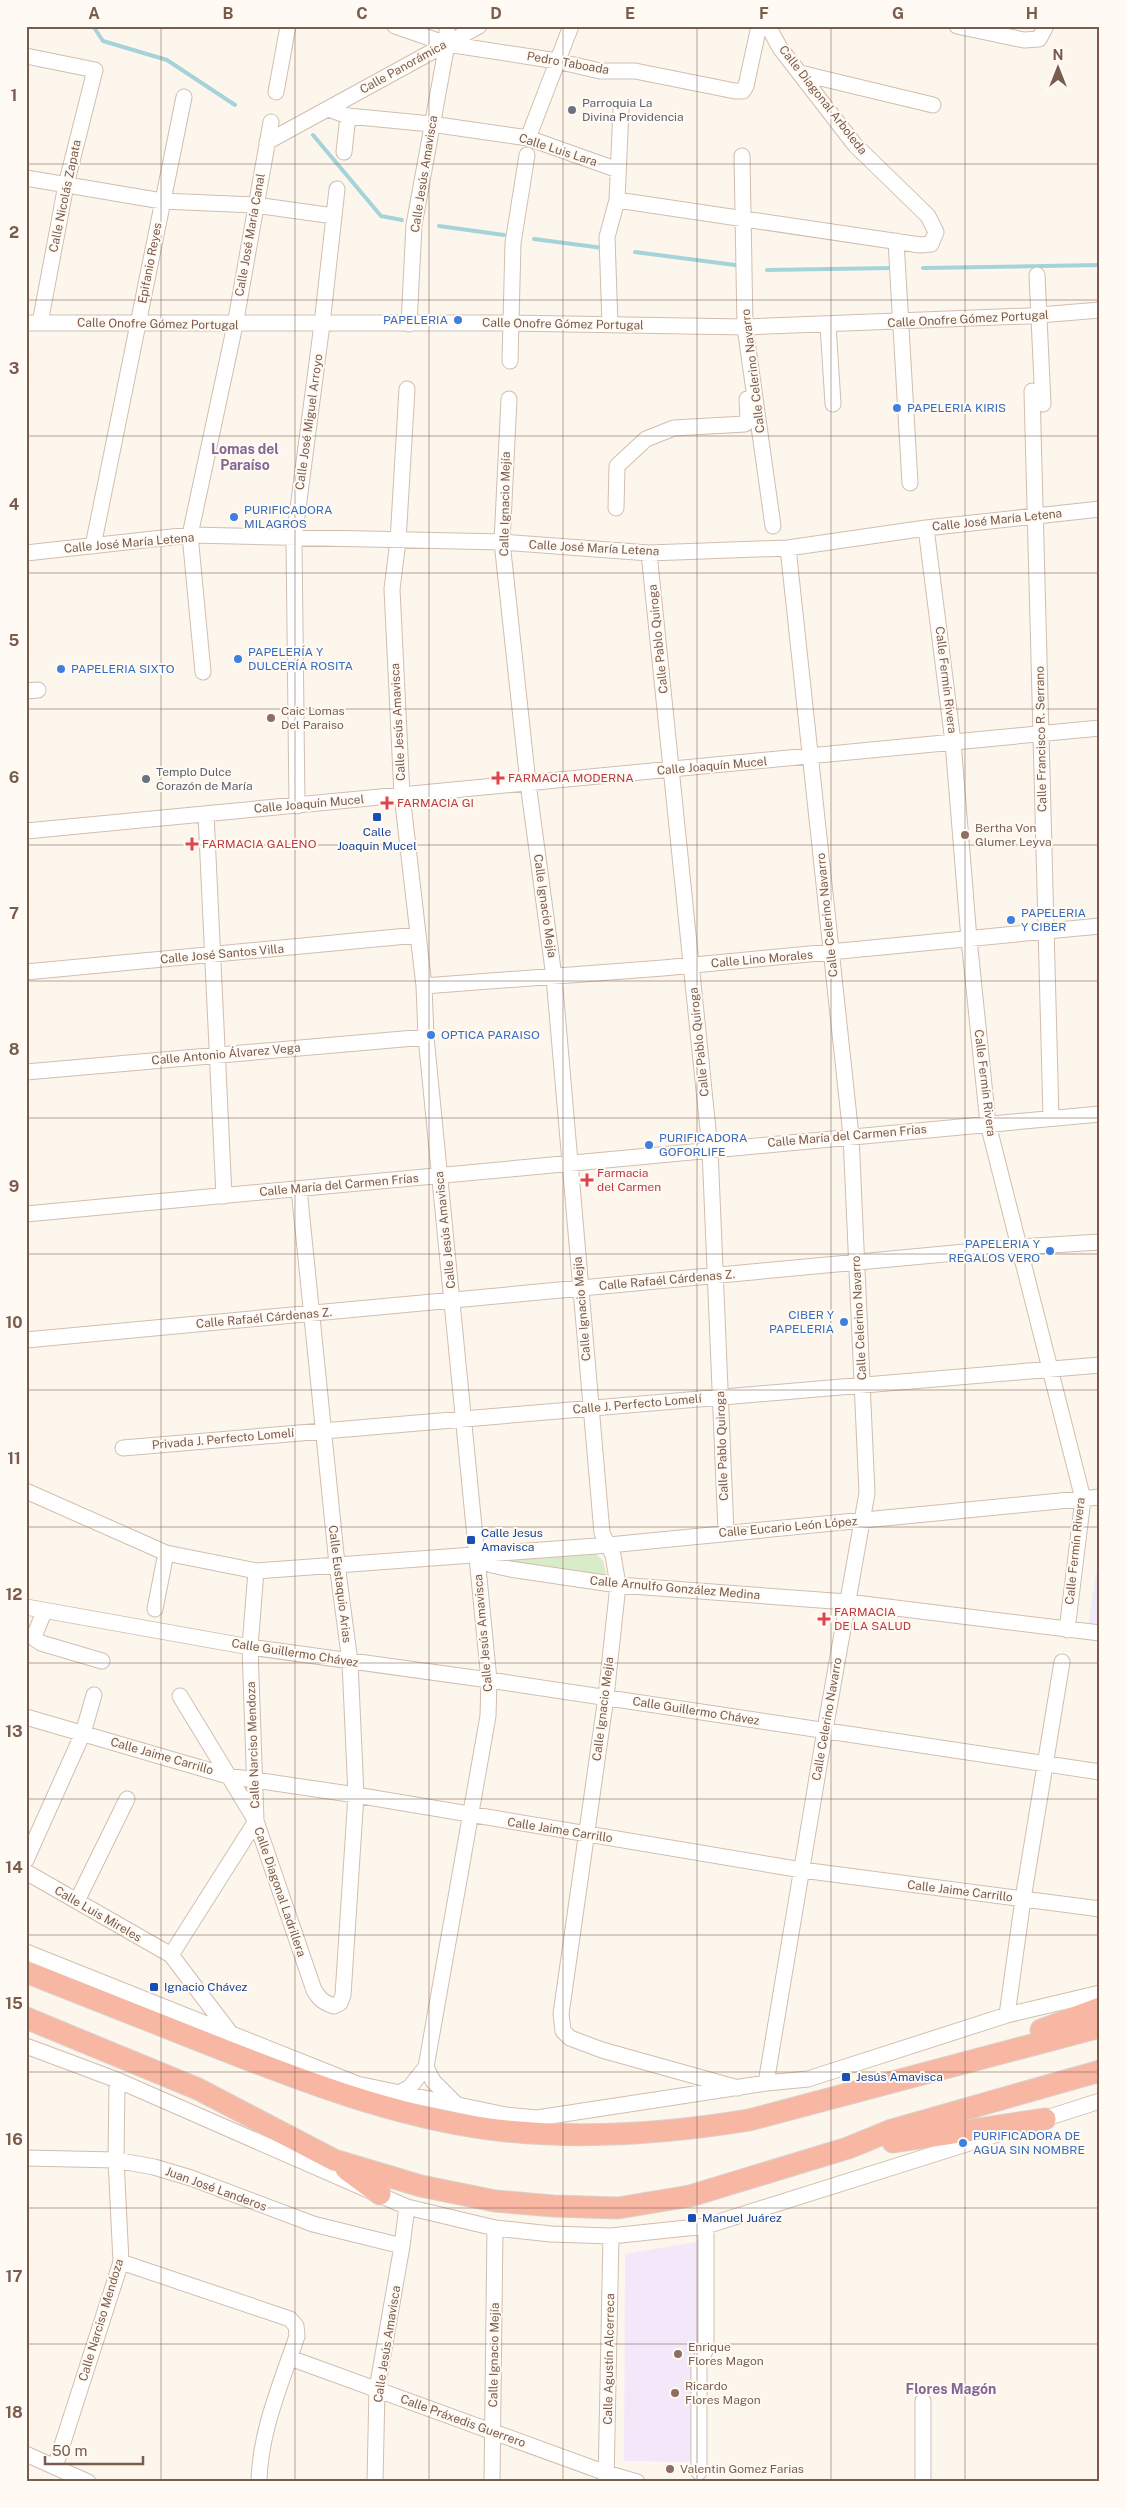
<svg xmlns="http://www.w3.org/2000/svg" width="1126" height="2508" viewBox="0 0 1126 2508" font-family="'Public Sans',sans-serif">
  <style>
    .education { fill: #f3e8fa }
    .green { fill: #d8ecc9 }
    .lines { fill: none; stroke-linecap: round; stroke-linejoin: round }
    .stream { stroke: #a5d3da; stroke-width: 4 }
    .minor-casing { stroke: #d1beb0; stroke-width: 17 }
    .highway-casing { stroke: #dad1cd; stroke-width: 23 }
    .minor { stroke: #fff; stroke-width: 15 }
    .highway { stroke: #f7b7a3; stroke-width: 21 }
    .grid { fill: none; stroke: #7a5c4d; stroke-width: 1; stroke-opacity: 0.55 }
    .worship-dot { fill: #6b7280; stroke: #fffaf3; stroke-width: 2 }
    .shop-dot { fill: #3f7fe0; stroke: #fffaf3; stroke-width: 2 }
    .education-dot { fill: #8d6e63; stroke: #fffaf3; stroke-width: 2 }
    .health-dot { fill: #e0444e; stroke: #fffaf3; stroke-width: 2 }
    .transit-dot { fill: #1a4fb4; stroke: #fffaf3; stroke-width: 2 }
    .labels { text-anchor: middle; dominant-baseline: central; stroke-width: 4; stroke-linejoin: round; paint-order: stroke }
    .street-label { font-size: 12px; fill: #7a5c4d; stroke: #fffaf3 }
    .worship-label { font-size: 12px; fill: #5b616d; stroke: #fffaf3; text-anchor: start }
    .shop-label { font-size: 12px; fill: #366cbe; stroke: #fffaf3; text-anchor: start }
    .education-label { font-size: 12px; fill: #785e54; stroke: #fffaf3; text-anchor: start }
    .health-label { font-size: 12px; fill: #be3a42; stroke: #fffaf3; text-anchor: start }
    .transit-label { font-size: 12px; fill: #164399; stroke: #fffaf3; text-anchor: start }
    .neighbourhood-label { font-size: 14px; font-weight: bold; fill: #846695; stroke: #fffaf3 }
    .neatline { fill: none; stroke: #7a5c4d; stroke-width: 2 }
    .grid-label { font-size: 16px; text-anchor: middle; font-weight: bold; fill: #7a5c4d }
  </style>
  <rect width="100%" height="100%" fill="#fdf6ec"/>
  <!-- education -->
  <path class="education" d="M1100,1548v80l-12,-2z
    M701,2241l1,111h-8l1,110 -71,-1 1,-207z"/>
  <!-- green -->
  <path class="green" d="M593,1551l10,10 4,16 -92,-12 -7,-8z"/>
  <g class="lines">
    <!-- stream -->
    <path class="stream" d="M93,26l10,15 64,19 68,45
      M313,135l68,81 21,4
      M439,226l65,9
      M534,239l69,9
      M635,252l100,13
      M923,268l177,-3
      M767,270l126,-2"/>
    <!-- minor casing -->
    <g class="minor-casing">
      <path id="minor" d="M395,26l52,18 110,17 43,10h35l100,20h8l3,-5 13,-60
        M957,26l67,14 15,-1 7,-13
        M26,56l69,14 -29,115 -26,138
        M800,73l133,32
        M276,92l12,-66
        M328,109l20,7 83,8 97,14 90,32
        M528,138l43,-112
        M267,142l212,-116
        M344,152l4,-36
        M742,156l3,171 28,199
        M26,178l136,23 93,4 79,11
        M617,200l303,45 11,-1 5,-12 -8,-16 -73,-71 -75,-97 -12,-22
        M896,241l14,242
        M1037,275l6,129
        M26,323h483l236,4 282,-11 73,-6
        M409,324l5,-99 33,-181v-18
        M610,325l-3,-88 10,-37 4,-91
        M828,325l5,79
        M510,361l3,-118 14,-88
        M1032,391l19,727
        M509,399l-7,143 26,241 26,194 48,556 11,22 5,30 -12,112 -45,317 2,17 7,7 32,12 136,38
        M616,508l1,-42 29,-27 28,-11 71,-4 3,-5 -1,-20
        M926,528l27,214 16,197 19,185 95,375 -16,131
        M93,546l91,-449
        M26,553l164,-18 312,7 147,11 139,-5 138,-20 174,-19
        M649,553l61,596 16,383
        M203,672l-13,-137 45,-210 36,-203
        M26,691l12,-1
        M297,806l-3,-267 28,-215 15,-135
        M206,814l18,382
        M26,831l1074,-103
        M26,972l392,-37
        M424,986l239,-18 437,-42
        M26,1072l400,-35
        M26,1214l1074,-100
        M26,1340l993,-93 81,-5
        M123,1448l977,-83
        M26,1491l140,62 90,18 353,-26 491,-48
        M476,1556l16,9 18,4 108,16 229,17 253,31
        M26,1607l224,40 239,33 611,92
        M155,1609l11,-56
        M44,1612l-9,22v5l6,4 61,18
        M180,1696l76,125 58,169c5,9 10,13 20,16l6,-3 3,-8 13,-200 -6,-133 -13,-98 -38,-375
        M26,1717l202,59 128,19 446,75 298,39
        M26,1860l57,-127 11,-38
        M26,1872l145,83 60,79
        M77,1901l50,-102
        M26,1952l331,132 149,31 31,3 229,-35 42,-4 199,-64 93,-22
        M171,1955l85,-134 -6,-174 6,-76
        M1007,2015l16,-116 39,-237
        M26,2046l91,34 290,127 88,21 56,6 60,2 95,-10 292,-92
        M426,2067l7,14 22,22
        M766,2083l59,-353 42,-237 -16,-357 -63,-588
        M399,2093l11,-6 16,-20 62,-351 1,-36 -63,-643 -2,-51 -22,-191 -10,-206 6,-48 9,-152
        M1037,2121l63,-20
        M26,2158l90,2 38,7 37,11 122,46 89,22
        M121,2262l169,57 6,7 1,10c-16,48 -37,95 -38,146
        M290,2358l316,115 31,9
        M26,2454l62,28
        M55,2467l66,-205 -5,-102 1,-80
        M699,2472v-109l7,-14v-123
        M375,2482l2,-93 25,-143 5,-39
        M492,2482l3,-254
        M606,2482l5,-246
        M923,2482v-81"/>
    </g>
    <!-- highway casing -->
    <g class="highway-casing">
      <path id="highway" d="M26,1972c63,25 127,50 190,75 89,35 178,69 273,82 86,11 175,5 260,-9l351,-93
        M26,2018l172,71 136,71 87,26 74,15 58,5 65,2 72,-12 158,-48 44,-18 208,-59
        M1041,2030l59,-22
        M893,2142l152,-23
        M346,2169l34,25"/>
    </g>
    <!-- minor -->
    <use href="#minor" class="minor"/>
    <!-- highway -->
    <use href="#highway" class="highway"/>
  </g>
  <!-- grid -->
  <path class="grid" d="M161,26v2456M295,26v2456M429,26v2456M563,26v2456M697,26v2456M831,26v2456M965,26v2456M26,164h1074M26,300h1074M26,436h1074M26,573h1074M26,709h1074M26,845h1074M26,981h1074M26,1118h1074M26,1254h1074M26,1390h1074M26,1527h1074M26,1663h1074M26,1799h1074M26,1935h1074M26,2072h1074M26,2208h1074M26,2344h1074"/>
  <!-- markers -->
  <g class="worship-dot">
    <circle cx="572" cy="110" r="5"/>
    <circle cx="146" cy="779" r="5"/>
  </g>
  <g class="shop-dot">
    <circle cx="458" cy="320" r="5"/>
    <circle cx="897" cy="408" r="5"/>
    <circle cx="234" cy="517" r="5"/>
    <circle cx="238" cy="659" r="5"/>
    <circle cx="61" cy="669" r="5"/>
    <circle cx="1011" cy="920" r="5"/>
    <circle cx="431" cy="1035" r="5"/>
    <circle cx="649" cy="1145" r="5"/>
    <circle cx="1050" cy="1251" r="5"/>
    <circle cx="844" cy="1322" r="5"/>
    <circle cx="963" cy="2143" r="5"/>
  </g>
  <g class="education-dot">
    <circle cx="271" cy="718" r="5"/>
    <circle cx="965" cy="835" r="5"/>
    <circle cx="678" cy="2354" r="5"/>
    <circle cx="675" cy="2393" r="5"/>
    <circle cx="670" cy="2469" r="5"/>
  </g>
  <g class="health-dot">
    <path d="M495.5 770.5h5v5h5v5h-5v5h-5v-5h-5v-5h5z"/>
    <path d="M384.5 795.5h5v5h5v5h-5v5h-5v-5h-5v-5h5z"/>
    <path d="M189.5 836.5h5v5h5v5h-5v5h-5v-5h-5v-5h5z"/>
    <path d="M584.5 1172.5h5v5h5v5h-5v5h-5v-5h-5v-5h5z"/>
    <path d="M821.5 1611.5h5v5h5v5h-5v5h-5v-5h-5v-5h5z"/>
  </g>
  <g class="transit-dot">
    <rect x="372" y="812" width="10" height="10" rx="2.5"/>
    <rect x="466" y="1535" width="10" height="10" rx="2.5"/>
    <rect x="149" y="1982" width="10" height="10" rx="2.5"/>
    <rect x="841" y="2072" width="10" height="10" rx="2.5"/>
    <rect x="687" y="2213" width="10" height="10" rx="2.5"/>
  </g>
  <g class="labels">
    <!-- street labels -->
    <g class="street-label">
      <text transform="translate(568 63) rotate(10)">Pedro Taboada</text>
      <text transform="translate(403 67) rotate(-29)">Calle Panorámica</text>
      <text transform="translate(823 100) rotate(52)">Calle Diagonal Arboleda</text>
      <text transform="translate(558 150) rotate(18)">Calle Luis Lara</text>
      <text transform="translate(424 174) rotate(-81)">Calle Jesús Amavisca</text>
      <text transform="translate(65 196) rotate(-78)">Calle Nicolás Zapata</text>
      <text transform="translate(250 235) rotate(-80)">Calle José María Canal</text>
      <text transform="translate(150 263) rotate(-79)">Epifanio Reyes</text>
      <text transform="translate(968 319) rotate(-3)">Calle Onofre Gómez Portugal</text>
      <text transform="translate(158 324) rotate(1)">Calle Onofre Gómez Portugal</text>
      <text transform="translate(563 324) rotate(1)">Calle Onofre Gómez Portugal</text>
      <text transform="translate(753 371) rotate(-97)">Calle Celerino Navarro</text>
      <text transform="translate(309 422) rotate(-82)">Calle José Miguel Arroyo</text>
      <text transform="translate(505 504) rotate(-89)">Calle Ignacio Mejía</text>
      <text transform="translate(997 520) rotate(-6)">Calle José María Letena</text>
      <text transform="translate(129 543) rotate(-5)">Calle José María Letena</text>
      <text transform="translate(594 548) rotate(3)">Calle José María Letena</text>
      <text transform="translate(658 639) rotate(-96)">Calle Pablo Quiroga</text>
      <text transform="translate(946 680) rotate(83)">Calle Fermín Rivera</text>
      <text transform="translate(398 722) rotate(-93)">Calle Jesús Amavisca</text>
      <text transform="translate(1041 739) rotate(-91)">Calle Francisco R. Serrano</text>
      <text transform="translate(712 766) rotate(-5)">Calle Joaquín Mucel</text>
      <text transform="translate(309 804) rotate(-5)">Calle Joaquín Mucel</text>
      <text transform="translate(545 906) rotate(82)">Calle Ignacio Mejía</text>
      <text transform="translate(827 915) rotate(-96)">Calle Celerino Navarro</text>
      <text transform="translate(222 954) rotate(-5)">Calle José Santos Villa</text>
      <text transform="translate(762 959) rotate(-5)">Calle Lino Morales</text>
      <text transform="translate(699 1042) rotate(-96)">Calle Pablo Quiroga</text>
      <text transform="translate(226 1054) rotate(-5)">Calle Antonio Álvarez Vega</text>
      <text transform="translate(985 1083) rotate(83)">Calle Fermín Rivera</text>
      <text transform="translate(847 1136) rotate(-5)">Calle María del Carmen Frías</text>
      <text transform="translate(339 1185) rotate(-5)">Calle María del Carmen Frías</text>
      <text transform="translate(445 1230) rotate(-96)">Calle Jesús Amavisca</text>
      <text transform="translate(667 1280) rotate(-5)">Calle Rafaél Cárdenas Z.</text>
      <text transform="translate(582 1309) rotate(-95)">Calle Ignacio Mejía</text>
      <text transform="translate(264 1318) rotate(-5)">Calle Rafaél Cárdenas Z.</text>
      <text transform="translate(859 1318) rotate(-93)">Calle Celerino Navarro</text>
      <text transform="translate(637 1404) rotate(-5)">Calle J. Perfecto Lomelí</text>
      <text transform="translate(223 1439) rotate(-5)">Privada J. Perfecto Lomelí</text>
      <text transform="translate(722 1446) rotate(-92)">Calle Pablo Quiroga</text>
      <text transform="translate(788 1527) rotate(-5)">Calle Eucario León López</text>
      <text transform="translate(1075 1551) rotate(-84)">Calle Fermín Rivera</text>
      <text transform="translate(340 1584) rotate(83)">Calle Eustaquio Arias</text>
      <text transform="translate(675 1588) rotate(5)">Calle Arnulfo González Medina</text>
      <text transform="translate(483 1633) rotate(-95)">Calle Jesús Amavisca</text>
      <text transform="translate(295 1653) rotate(9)">Calle Guillermo Chávez</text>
      <text transform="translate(603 1709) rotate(-83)">Calle Ignacio Mejía</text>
      <text transform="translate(696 1711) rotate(9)">Calle Guillermo Chávez</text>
      <text transform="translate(827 1719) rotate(-80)">Calle Celerino Navarro</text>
      <text transform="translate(253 1745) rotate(-92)">Calle Narciso Mendoza</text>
      <text transform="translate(162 1756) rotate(16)">Calle Jaime Carrillo</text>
      <text transform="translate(560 1830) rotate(9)">Calle Jaime Carrillo</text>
      <text transform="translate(960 1891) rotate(7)">Calle Jaime Carrillo</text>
      <text transform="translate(280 1892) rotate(71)">Calle Diagonal Ladrillera</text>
      <text transform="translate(98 1914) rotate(30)">Calle Luis Mireles</text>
      <text transform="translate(216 2189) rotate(20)">Juan José Landeros</text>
      <text transform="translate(101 2320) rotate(-73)">Calle Narciso Mendoza</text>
      <text transform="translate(387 2344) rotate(-81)">Calle Jesús Amavisca</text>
      <text transform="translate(494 2355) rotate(-89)">Calle Ignacio Mejía</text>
      <text transform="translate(609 2359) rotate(-89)">Calle Agustín Alcerreca</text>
      <text transform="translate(463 2421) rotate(20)">Calle Práxedis Guerrero</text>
    </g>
    <!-- worship labels -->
    <g class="worship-label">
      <text x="582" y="103">Parroquia La<tspan x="582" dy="14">Divina Providencia</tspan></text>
      <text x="156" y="772">Templo Dulce<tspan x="156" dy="14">Corazón de María</tspan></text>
    </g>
    <!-- shop labels -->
    <g class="shop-label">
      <text x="448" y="320" text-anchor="end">PAPELERIA</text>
      <text x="907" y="408">PAPELERIA KIRIS</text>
      <text x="244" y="510">PURIFICADORA<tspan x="244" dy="14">MILAGROS</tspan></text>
      <text x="248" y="652">PAPELERÍA Y<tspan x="248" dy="14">DULCERÍA ROSITA</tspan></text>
      <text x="71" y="669">PAPELERIA SIXTO</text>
      <text x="1021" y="913">PAPELERIA<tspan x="1021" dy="14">Y CIBER</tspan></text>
      <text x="441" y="1035">OPTICA PARAISO</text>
      <text x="659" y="1138">PURIFICADORA<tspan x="659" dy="14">GOFORLIFE</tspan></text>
      <text x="1040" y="1244" text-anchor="end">PAPELERIA Y<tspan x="1040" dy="14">REGALOS VERO</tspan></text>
      <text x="834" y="1315" text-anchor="end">CIBER Y<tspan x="834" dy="14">PAPELERIA</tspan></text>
      <text x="973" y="2136">PURIFICADORA DE<tspan x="973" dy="14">AGUA SIN NOMBRE</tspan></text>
    </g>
    <!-- education labels -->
    <g class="education-label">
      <text x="281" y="711">Caic Lomas<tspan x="281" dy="14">Del Paraiso</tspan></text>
      <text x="975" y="828">Bertha Von<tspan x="975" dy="14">Glumer Leyva</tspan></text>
      <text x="688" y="2347">Enrique<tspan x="688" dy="14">Flores Magon</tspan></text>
      <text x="685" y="2386">Ricardo<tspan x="685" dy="14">Flores Magon</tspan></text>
      <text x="680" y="2469">Valentin Gomez Farias</text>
    </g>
    <!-- health labels -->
    <g class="health-label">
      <text x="508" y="778">FARMACIA MODERNA</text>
      <text x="397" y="803">FARMACIA GI</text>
      <text x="202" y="844">FARMACIA GALENO</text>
      <text x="597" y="1173">Farmacia<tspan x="597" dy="14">del Carmen</tspan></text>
      <text x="834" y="1612">FARMACIA<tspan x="834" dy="14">DE LA SALUD</tspan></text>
    </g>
    <!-- transit labels -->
    <g class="transit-label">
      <text x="377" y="832" text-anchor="middle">Calle<tspan x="377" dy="14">Joaquin Mucel</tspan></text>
      <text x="481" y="1533">Calle Jesus<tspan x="481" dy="14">Amavisca</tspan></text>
      <text x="164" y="1987">Ignacio Chávez</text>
      <text x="856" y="2077">Jesús Amavisca</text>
      <text x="702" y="2218">Manuel Juárez</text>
    </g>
    <!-- neighbourhood labels -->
    <g class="neighbourhood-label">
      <text x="245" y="449">Lomas del<tspan x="245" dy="16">Paraíso</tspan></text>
      <text x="951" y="2389">Flores Magón</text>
    </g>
  </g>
  <!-- border -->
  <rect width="1126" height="2508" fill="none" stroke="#fffaf3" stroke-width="55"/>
  <!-- north arrow -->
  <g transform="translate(1058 68)" stroke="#fffaf3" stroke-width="4" paint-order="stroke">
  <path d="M0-4L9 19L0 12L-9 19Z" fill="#7a5c4d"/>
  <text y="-8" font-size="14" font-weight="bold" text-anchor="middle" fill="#7a5c4d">N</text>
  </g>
  <!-- scale -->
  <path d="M45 2456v8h98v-8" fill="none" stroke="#7a5c4d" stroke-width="2.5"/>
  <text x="52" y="2456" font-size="15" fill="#7a5c4d" stroke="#fffaf3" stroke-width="4" paint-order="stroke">50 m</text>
  <rect x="28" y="28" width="1070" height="2452" class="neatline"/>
  <g class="grid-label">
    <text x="94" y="19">A</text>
    <text x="228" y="19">B</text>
    <text x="362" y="19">C</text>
    <text x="496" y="19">D</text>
    <text x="630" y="19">E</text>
    <text x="764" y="19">F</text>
    <text x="898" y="19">G</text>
    <text x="1032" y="19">H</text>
    <text x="14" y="101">1</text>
    <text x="14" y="238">2</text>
    <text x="14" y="374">3</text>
    <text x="14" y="510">4</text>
    <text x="14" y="646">5</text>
    <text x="14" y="783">6</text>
    <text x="14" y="919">7</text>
    <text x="14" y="1055">8</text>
    <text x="14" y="1192">9</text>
    <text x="14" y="1328">10</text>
    <text x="14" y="1464">11</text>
    <text x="14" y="1600">12</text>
    <text x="14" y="1737">13</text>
    <text x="14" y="1873">14</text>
    <text x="14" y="2009">15</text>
    <text x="14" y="2145">16</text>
    <text x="14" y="2282">17</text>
    <text x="14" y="2418">18</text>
  </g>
</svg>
